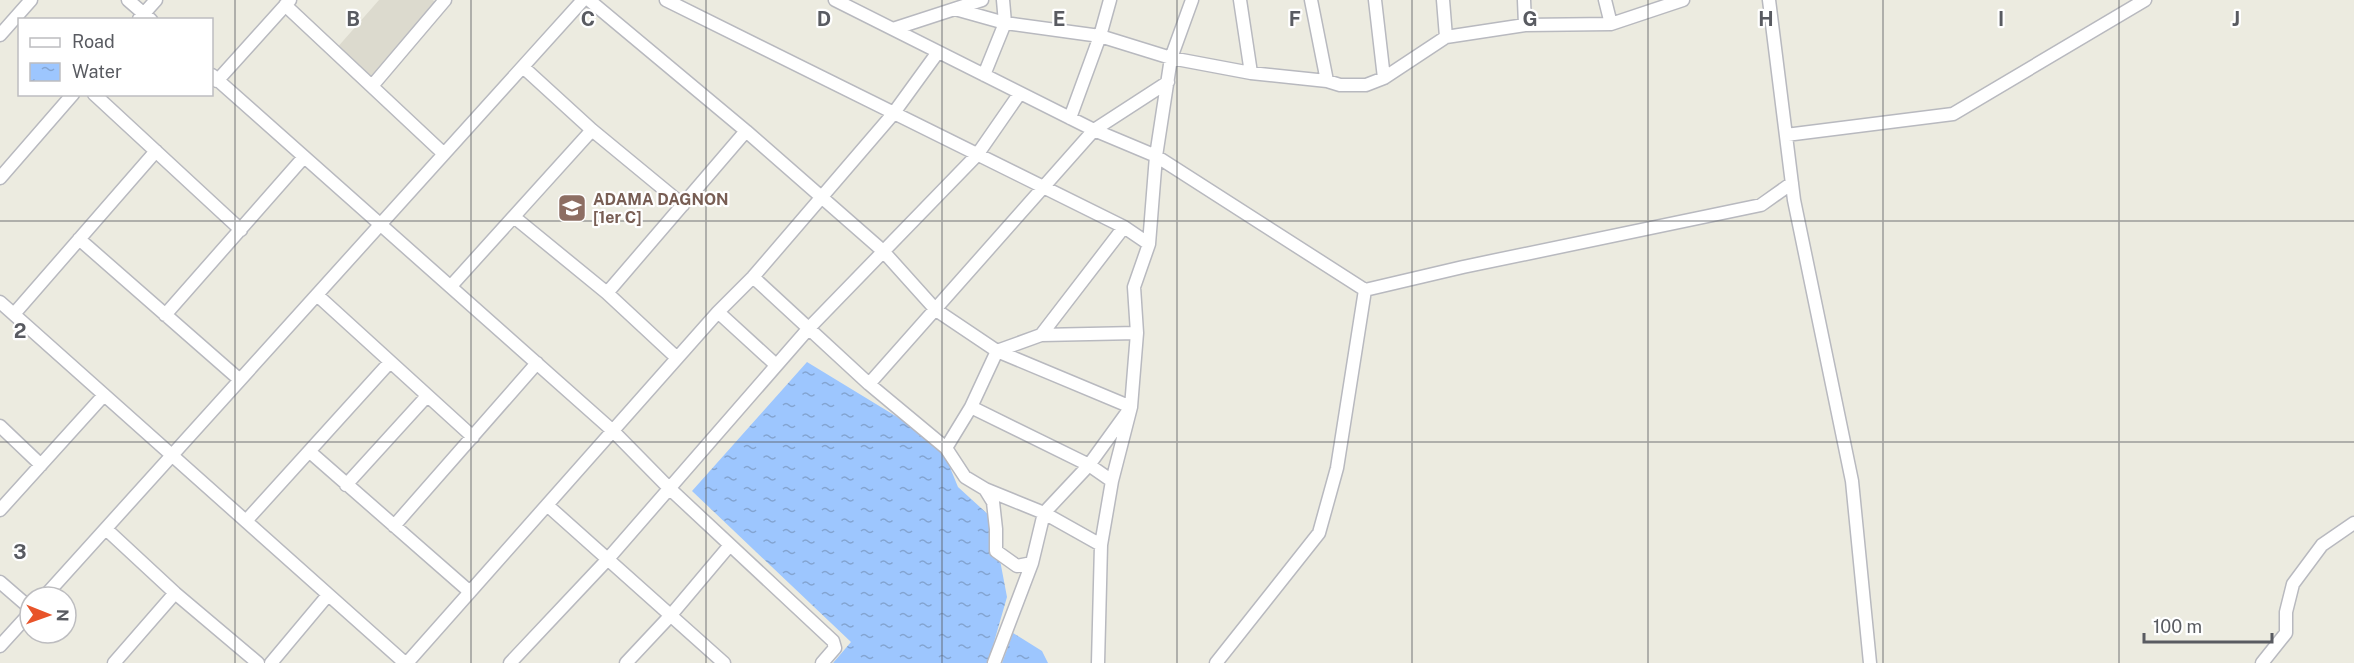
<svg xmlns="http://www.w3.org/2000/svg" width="2354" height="663" viewBox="0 0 2354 663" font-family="'Public Sans',sans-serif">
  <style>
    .education { fill: #dcdace }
    .water { fill: url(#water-ripples) }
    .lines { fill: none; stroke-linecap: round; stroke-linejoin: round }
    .minor-casing { stroke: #b8b9bf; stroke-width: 15 }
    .minor { stroke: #fff; stroke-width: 12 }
    .grid { fill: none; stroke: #595b61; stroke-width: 1.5; stroke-opacity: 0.55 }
    .labels { text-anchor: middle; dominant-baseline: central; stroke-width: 4.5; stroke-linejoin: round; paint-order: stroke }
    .education-label { font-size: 16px; font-weight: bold; fill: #785e54; stroke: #fff; text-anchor: start }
    .grid-label { font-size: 20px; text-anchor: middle; font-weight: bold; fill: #595b61; stroke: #fff; stroke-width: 4.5; stroke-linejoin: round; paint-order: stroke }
  </style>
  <defs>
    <pattern id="water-ripples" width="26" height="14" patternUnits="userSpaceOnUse" patternTransform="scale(1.5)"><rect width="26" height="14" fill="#9dc6fe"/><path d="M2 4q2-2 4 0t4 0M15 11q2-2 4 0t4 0" fill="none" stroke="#83a4d1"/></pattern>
  </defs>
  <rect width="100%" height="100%" fill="#ecebe0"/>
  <!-- education -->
  <path class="education" d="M379,0h54l4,4 -67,75 -34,-30z"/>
  <!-- water -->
  <path class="water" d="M807,362l133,81 18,44 34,31 15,79 -19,66h-155l18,-21 -159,-151z
    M1013,633l29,18 6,12h-46z"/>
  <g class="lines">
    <!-- minor casing -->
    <g class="minor-casing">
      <path id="minor" d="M128,0l23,20
        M589,0l157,131 137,120 53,59 61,41 134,56 -42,58 -45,48 -12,50 -38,100
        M666,0l458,227 25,17
        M835,0l259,130 62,26 209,134
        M1240,0l11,73
        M1311,0l16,81
        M1375,0l9,78
        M1443,0l3,37
        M1524,0l1,25
        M1605,0l6,24
        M1769,0l25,200 58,281 18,182
        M285,5l159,149
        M955,9l50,14 95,13 71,22 80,15 76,8 13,4h26l18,-7 62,-41 79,-12 86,-1 72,-24
        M139,19l17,-19
        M893,29l89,-29
        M0,35l31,-35
        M523,67l69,63 91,75
        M212,75l401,356 56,57 164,153 2,7 -13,15
        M984,75l21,-52 -2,-23
        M217,81l73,-81
        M372,86l73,-86
        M94,94l147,136
        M1070,118l30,-82 10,-36
        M1786,135l167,-21 192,-114
        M0,178l73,-84
        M514,217l93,76 70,65
        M79,239l161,141
        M753,277l116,107 77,64 19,29 20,12 8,13 3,27v22l21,15 15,-3
        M451,286l141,-156
        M607,293l139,-162
        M317,295l156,142
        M0,302l405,361
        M718,312l58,53
        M14,314l142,-163
        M165,315l139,-158
        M1041,335l83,-108
        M869,384l225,-254 74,-48
        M971,407l118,58 23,16
        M0,426l41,39
        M946,448l25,-41 26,-56 44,-16 96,-2
        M310,452l160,140
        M346,485l81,-89
        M985,489l59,24 57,32
        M547,505l177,158
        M0,510l104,-115
        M246,521l144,-159
        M394,526l143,-163
        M106,529l69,64 83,70
        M0,582l30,26
        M44,597l539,-597
        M0,646l30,-33
        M114,663l61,-70
        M271,663l57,-68
        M407,663l311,-351 35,-35 140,-163 45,-62
        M510,663l97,-103 202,-232 168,-173 43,-62
        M626,663l45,-48 59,-70
        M1098,663l3,-118 11,-64 19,-74 6,-74 -3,-46 15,-43 7,-88 15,-98 21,-58
        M1216,663l103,-130 18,-65 28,-178 98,-23 298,-62 31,-22
        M2262,663l24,-30v-21l7,-28 29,-39 32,-22"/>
    </g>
    <!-- minor -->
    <use href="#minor" class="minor"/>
  </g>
  <!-- grid -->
  <path class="grid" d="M235,0v663M471,0v663M706,0v663M942,0v663M1177,0v663M1412,0v663M1648,0v663M1883,0v663M2119,0v663M0,221h2354M0,442h2354"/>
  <!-- icons -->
  <defs>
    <g id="school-square" transform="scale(1.5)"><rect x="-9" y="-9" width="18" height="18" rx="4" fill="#8d6e63" stroke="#fff"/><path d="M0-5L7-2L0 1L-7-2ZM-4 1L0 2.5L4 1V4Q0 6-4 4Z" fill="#fff"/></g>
  </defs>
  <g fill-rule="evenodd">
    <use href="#school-square" x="572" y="208"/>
  </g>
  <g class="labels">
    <!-- education labels -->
    <g class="education-label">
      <text x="593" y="199">ADAMA DAGNON<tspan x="593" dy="18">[1er C]</tspan></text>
    </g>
  </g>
  <g class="grid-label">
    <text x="353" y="26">B</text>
    <text x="588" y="26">C</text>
    <text x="824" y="26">D</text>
    <text x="1059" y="26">E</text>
    <text x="1295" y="26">F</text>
    <text x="1530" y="26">G</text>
    <text x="1766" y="26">H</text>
    <text x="2001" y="26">I</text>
    <text x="2236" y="26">J</text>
    <text x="20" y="338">2</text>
    <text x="20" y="559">3</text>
  </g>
  <!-- legend -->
  <rect x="18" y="18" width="195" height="78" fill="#ffffff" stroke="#bdbdc0" stroke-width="1.5"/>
  <rect x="30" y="38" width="30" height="9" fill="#ffffff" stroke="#bdbdc0" stroke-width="1.5"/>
  <text x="72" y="48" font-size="18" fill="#595b61">Road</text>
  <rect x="30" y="63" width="30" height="18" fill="url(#water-ripples)" stroke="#bdbdc0" stroke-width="1.5"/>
  <text x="72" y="78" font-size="18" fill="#595b61">Water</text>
  <!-- north arrow -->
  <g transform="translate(48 615) rotate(91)"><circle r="28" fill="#ffffff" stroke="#bdbdc0" stroke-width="1.5"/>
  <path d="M0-4.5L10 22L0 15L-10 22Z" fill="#e8542a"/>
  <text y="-9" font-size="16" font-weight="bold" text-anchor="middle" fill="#595b61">N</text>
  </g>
  <!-- scale -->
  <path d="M2144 633v9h128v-9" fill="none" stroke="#595b61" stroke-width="3"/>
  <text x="2153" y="633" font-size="18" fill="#595b61" stroke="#ffffff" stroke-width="4.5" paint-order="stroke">100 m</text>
</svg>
